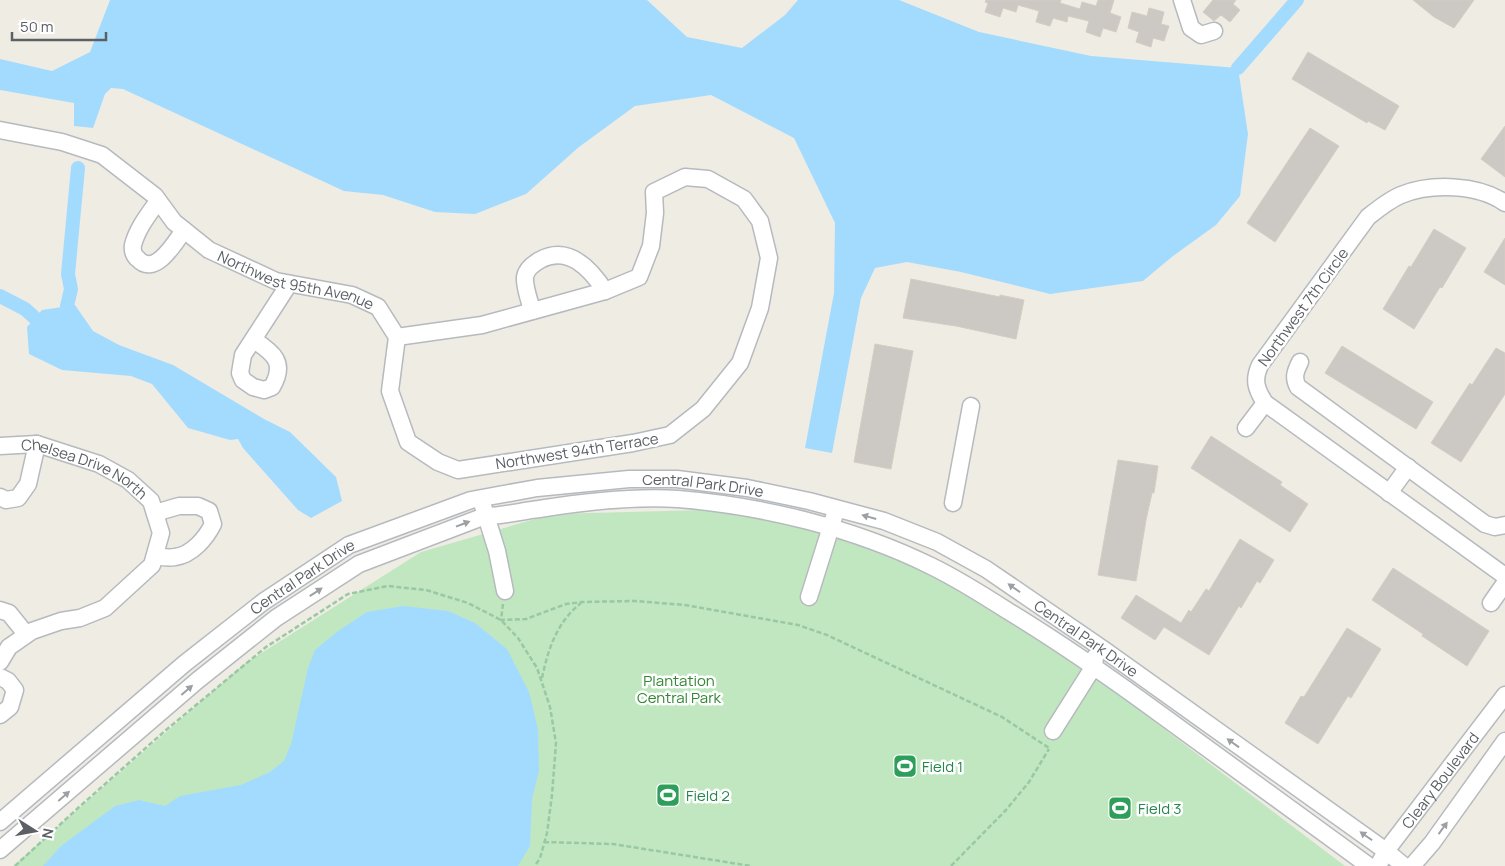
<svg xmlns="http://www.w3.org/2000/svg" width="1505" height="866" viewBox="0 0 1505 866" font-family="Manrope,sans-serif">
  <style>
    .green { fill: #c1e7c0 }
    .water { fill: #a3dbff }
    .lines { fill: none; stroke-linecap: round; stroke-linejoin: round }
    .canal { stroke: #a3dbff; stroke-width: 14 }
    .building { fill: #ccc8c3; stroke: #d4cdc2 }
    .minor-casing { stroke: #b6babe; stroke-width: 19 }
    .path { stroke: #99c8a4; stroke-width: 2.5; stroke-dasharray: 5 2.5; stroke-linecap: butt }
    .minor { stroke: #fff; stroke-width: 16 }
    .oneway { fill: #9da0a3 }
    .labels { text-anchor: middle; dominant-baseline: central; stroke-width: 5; stroke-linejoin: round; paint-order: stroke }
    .street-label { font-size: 15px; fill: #5c6065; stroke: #fff }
    .park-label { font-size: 15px; fill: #338533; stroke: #fff }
    .leisure-label { font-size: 15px; fill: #27864d; stroke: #fff; text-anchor: start }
  </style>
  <rect width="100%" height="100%" fill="#efece4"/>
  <!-- green -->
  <path class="green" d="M704,510l119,20 107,41 143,89 272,206h-1332l231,-202 177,-112 131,-38z"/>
  <!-- water -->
  <path class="water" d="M110,0h537l40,37 55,11 43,-33 13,-15h101l80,32 112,24 147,12 10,66 -8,62 -24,29 -43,31 -30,25 -93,13 -89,-22 -54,-10 -32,6 -14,30 -29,155 -27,-5 29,-155 1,-70 -41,-85 -83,-43 -76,11 -56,41 -53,47 -51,20 -40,-2 -52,-17 -39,-4 -221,-102 -12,-1 -6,6 -12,34 -19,-2v-23l-74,-13v-31l52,12 38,-19z
    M75,305l18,26 26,14 54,20 91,54 26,13 46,45 6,24 -31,17 -13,-8 -55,-62 -5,-9 -8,1 -42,-12 -36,-44 -21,-8 -69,-6 -33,-16 -2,-27 15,-17z
    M403,606l45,5 27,12 32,26 22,43 9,37 1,42 -7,28 -2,47 -12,20h-475l18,-20 54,-40 24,-6 26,6 15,-10 61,-11 29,-13 14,-11 7,-17 17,-76 7,-18 23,-19 29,-19z"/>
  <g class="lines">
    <!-- canal -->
    <path class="canal" d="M1238,68l59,-68
      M0,296l25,13 10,9
      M67,306l4,-17 -3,-15 10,-106"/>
  </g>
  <!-- building -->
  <path class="building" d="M986,0h75l-1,3 20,6 2,-7 14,4 2,-6h16l-4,13 11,4 -5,15 -13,-4 -3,9 -14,-5 3,-11 -21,-5 -1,6 -14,-4 -3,8 -14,-4 3,-11 -21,-6 -2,7 -13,-4 -3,9 -15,-5 3,-9 -3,-1z
    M1213,0h23l-3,4 7,6 -10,12 -9,-7 -7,6 -11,-9z
    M1413,0h61l-20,28 -20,-11z
    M1149,8l15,4 -3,12 8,2 -5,15 -11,-3 -2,9 -15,-5 3,-10 -11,-4 4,-16 15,4z
    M1308,52l91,54 -14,24 -17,-9 -1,2 -75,-44z
    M1505,126v51l-24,-18z
    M1310,128l29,18 -64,96 -28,-19z
    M1434,229l32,19 -24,40 -2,-1 -26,42 -31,-20 26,-43 2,1z
    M1505,238v47l-21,-13z
    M911,279l89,18v-2l24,5 -8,39 -60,-13 -53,-8z
    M875,344l38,7 -22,118 -37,-7z
    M1342,346l91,56 -17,27 -91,-56z
    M1496,348l9,5v41l-44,68 -30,-19 39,-60 2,2z
    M1211,436l71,46 -2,3 28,19 -18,28 -99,-64z
    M1118,460l40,6 -4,27h-2l-6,27 -10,61 -38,-6z
    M1240,539l34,21 -14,23 -3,-2 -16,27 -2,-2 -30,49 -45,-28 -9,13 -34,-22 15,-23 45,28 8,-13 2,2 15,-23 3,2z
    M1393,568l96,63 -22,35 -45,-30 1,-2 -51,-34z
    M1347,628l34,21 -30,49 -3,-2 -30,48 -33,-21 16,-27 3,1z"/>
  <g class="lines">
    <!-- minor casing -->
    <g class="minor-casing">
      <g id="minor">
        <path d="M1182,0l9,28 10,7 13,-4"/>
        <path id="s1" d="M0,130l62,12 40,13 53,41 19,26 35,28 67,31 76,14 26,12 19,30 85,-12 123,-34 34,-14 12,-31 4,-33 -1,-21 31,-15 23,2 36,20 16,22 9,37 -9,50 -20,55 -37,46 -33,26 -37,8 -175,27 -20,-8 -30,-20 -18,-51 7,-54"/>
        <path d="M158,201c-10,14 -21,28 -25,44 -1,5 1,11 5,14 17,19 38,-18 46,-29"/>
        <path d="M1505,203c-27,-19 -74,-20 -104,-8 -12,5 -23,14 -33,22l-108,148c-7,15 -4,24 5,38l240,173"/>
        <path d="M532,311c-2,-10 -8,-24 -7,-34 1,-8 8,-13 15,-17 28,-15 50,8 65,31"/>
        <path d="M254,340c20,13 32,23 18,47l-8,3 -11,-3 -10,-7 -3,-7 3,-18 46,-71"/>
        <path d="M1300,362c-5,10 -7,16 -2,25l187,137 10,3 10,-2"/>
        <path d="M1246,428l19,-25"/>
        <path id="s2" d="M0,446l37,-2 62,20 29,16 23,21 10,32 -9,32 -47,43 -25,10 -19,3 -29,10 -23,16 -9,15"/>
        <path d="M1389,493l19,-26"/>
        <path d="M0,497l6,3 12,-2 10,-14 9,-40"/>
        <path d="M953,503l18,-97"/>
        <path d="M483,506l14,45 8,40"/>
        <path d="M155,513l24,-7h19l11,5 4,13c-7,14 -21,31 -38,33 -6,1 -14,0 -20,-1"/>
        <path d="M809,597l25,-80"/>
        <path d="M1491,603l14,-20"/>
        <path d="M0,610l9,3 17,21"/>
        <path d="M0,677l8,4 7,9 -5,17 -10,8"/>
        <path d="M1053,731l41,-65 1,-9"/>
        <path id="s3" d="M0,822l184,-158 79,-62 86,-57 122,-45 66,-12 92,-9h48l70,9 62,13 75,20 53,21 49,27 117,80 283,202 18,15"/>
        <path d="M0,850l198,-170 78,-62 83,-54 126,-48c19,0 36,-5 54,-7 44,-7 94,-13 139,-10 85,7 176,29 253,67 27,13 52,29 77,45 51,31 100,65 148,100 71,51 142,103 213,155"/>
        <path id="s4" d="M1378,866l8,-15 119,-156"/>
        <path d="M1412,866l20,-23 73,-102"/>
      </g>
    </g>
    <!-- path -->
    <path class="path" d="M503,604l-2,16 25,-1 40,-15 16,-2 53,-1 50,4 113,20 29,10 175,82 47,31
      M542,678c6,-29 15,-56 39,-75
      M544,842l69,2 138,22
      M15,866l63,-58 88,-78 100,-83 82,-53 40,-8 38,4 42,13 33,17 17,18 19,30 13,39 6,36 -4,52 -5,38 -7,25 -5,8
      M951,866l55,-56 23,-28 20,-33"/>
    <!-- minor -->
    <use href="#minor" class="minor"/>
  </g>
  <!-- one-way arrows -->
  <defs><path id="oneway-solid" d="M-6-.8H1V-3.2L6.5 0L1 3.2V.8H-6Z" transform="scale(1.25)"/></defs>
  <g class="oneway">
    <use href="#oneway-solid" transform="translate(869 517) rotate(-164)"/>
    <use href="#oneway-solid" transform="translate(463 524) rotate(-21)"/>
    <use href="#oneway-solid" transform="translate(1014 588) rotate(-145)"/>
    <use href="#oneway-solid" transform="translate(316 592) rotate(-33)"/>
    <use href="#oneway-solid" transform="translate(187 690) rotate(-41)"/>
    <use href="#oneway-solid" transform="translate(1233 743) rotate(-144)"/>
    <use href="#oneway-solid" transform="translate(64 796) rotate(-41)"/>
    <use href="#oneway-solid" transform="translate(1443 828) rotate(-54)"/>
    <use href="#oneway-solid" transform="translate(1366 836) rotate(-145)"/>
  </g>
  <!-- icons -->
  <defs>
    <g id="stadium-square" transform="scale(1.25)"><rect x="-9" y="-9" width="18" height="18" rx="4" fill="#2e9e5b" stroke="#fff"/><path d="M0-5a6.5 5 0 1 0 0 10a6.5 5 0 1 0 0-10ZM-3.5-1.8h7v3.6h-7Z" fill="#fff"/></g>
  </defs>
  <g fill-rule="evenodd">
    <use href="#stadium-square" x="905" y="766"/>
    <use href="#stadium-square" x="668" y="795"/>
    <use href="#stadium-square" x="1120" y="808"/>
  </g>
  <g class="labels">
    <!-- street labels -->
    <g class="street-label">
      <text stroke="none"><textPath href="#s1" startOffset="342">Northwest 95th Avenue</textPath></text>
      <text transform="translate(1303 307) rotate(-54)">Northwest 7th Circle</text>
      <text transform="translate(577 451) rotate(-9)">Northwest 94th Terrace</text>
      <text stroke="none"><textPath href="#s2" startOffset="90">Chelsea Drive North</textPath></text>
      <text stroke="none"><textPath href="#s3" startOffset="810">Central Park Drive</textPath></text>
      <text stroke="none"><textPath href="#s3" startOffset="390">Central Park Drive</textPath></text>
      <text stroke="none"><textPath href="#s3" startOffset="1230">Central Park Drive</textPath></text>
      <text stroke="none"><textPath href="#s4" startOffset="106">Cleary Boulevard</textPath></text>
    </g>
    <!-- park labels -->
    <g class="park-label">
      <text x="679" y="680">Plantation<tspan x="679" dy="17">Central Park</tspan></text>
    </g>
    <!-- leisure labels -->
    <g class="leisure-label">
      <text x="922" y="766">Field 1</text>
      <text x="686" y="795">Field 2</text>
      <text x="1138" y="808">Field 3</text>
    </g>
  </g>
  <!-- north arrow -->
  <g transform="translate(35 831) rotate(101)" stroke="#ffffff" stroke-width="4" paint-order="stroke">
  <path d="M0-4L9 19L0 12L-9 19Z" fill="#5c6065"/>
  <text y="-8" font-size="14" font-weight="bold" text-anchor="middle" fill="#5c6065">N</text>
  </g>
  <!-- scale -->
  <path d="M12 32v8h94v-8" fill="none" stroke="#5c6065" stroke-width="2.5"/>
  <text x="20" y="32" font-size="15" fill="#5c6065" stroke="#ffffff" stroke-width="4" paint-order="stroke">50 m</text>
</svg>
